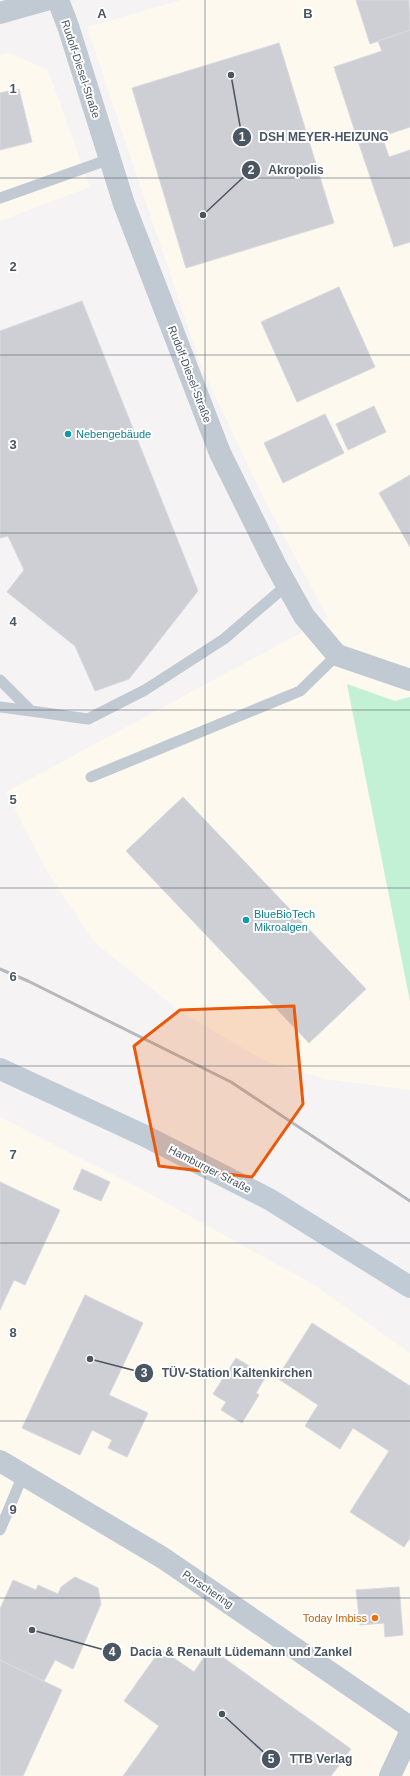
<svg xmlns="http://www.w3.org/2000/svg" width="410" height="1776" viewBox="0 0 410 1776" font-family="Arial,sans-serif">
  <style>
    .commercial { fill: #fdf9ef }
    .green { fill: #c3f1d5 }
    .building { fill: #cdcfd5; stroke: #d7d9de }
    .lines { fill: none; stroke-linecap: round; stroke-linejoin: round }
    .service { stroke: #c1cad2; stroke-width: 11 }
    .minor { stroke: #c1cad2; stroke-width: 22 }
    .tertiary { stroke: #c1cad2; stroke-width: 22 }
    .secondary { stroke: #c1cbd6; stroke-width: 22 }
    .rail { stroke: #b5b8bd; stroke-width: 3 }
    .marked { fill: #e8590c; fill-opacity: 0.2; stroke: #e8590c; stroke-width: 3; stroke-linejoin: round }
    .grid { fill: none; stroke: #4a5661; stroke-width: 1; stroke-opacity: 0.55 }
    .culture-dot { fill: #0f9aa8; stroke: #fff; stroke-width: 1.5 }
    .food-dot { fill: #e8710a; stroke: #fff; stroke-width: 1.5 }
    .labels { text-anchor: middle; dominant-baseline: central; stroke-width: 4; stroke-linejoin: round; paint-order: stroke }
    .street-label { font-size: 11px; fill: #4a5661; stroke: #fff }
    .culture-label { font-size: 11px; fill: #0d838f; stroke: #fff; text-anchor: start }
    .food-label { font-size: 11px; fill: #c56008; stroke: #fff; text-anchor: end }
    .grid-label { font-size: 13px; text-anchor: middle; font-weight: bold; fill: #4a5661; stroke: #fff; stroke-width: 4; stroke-linejoin: round; paint-order: stroke }
    .leader { fill: none; stroke: #4a5661; stroke-width: 1.5 }
    .callout-dot { fill: #4a5661; stroke: #fff; stroke-width: 1.5 }
    .mark-label { font-size: 12px; text-anchor: middle; font-weight: bold; fill: #fff }
    .callout-label { font-size: 12px; text-anchor: middle; font-weight: bold; fill: #4a5661; stroke: #fff; stroke-width: 4; stroke-linejoin: round; paint-order: stroke }
  </style>
  <rect width="100%" height="100%" fill="#f5f3f3"/>
  <!-- commercial -->
  <path class="commercial" d="M181,0h229v697l-15,4 -48,-16 63,316v89l-85,-11 -60,-18 -84,-49 -87,-70 -49,-74 -39,-76 322,-174 -65,-121 -62,-131 -114,-339z
    M9,53l39,17 42,117 -90,34v-166z
    M0,1117l143,73 173,96 94,67v423h-410z"/>
  <!-- green -->
  <path class="green" d="M347,684l48,17 15,-4v304z"/>
  <!-- building -->
  <path class="building" d="M356,0h53l1,30 -40,14z
    M410,30v97l-51,17 -25,-77 48,-16 -4,-10z
    M279,43l55,180 -148,45 -54,-180z
    M19,89l13,53 -32,8v-57z
    M382,136l7,21 21,-7v92l-16,5 -35,-103z
    M339,287l36,80 -78,35 -36,-80z
    M82,301l116,290 -69,88 -34,12 -20,-45 -68,-54 17,-22 -16,-34 -8,2v-207z
    M374,406l12,26 -38,18 -12,-26z
    M325,414l19,39 -61,30 -19,-40z
    M410,475v72l-31,-54z
    M183,797l183,192 -57,54 -183,-192z
    M82,1169l28,13 -9,19 -28,-12z
    M0,1182l60,28 -35,75 -11,-5 -14,30z
    M85,1295l58,28 -34,72 39,18 -21,44 -19,-9 4,-8 -20,-10 -12,25 -58,-27z
    M312,1323l98,63v152l-6,9 -54,-35 39,-61 -36,-23 -13,21 -35,-23 13,-21 -41,-27z
    M236,1358l30,18 -10,17 3,2 -17,28 -21,-13 5,-8 -13,-8z
    M75,1577l23,11 3,16 -28,65 -18,-9 -11,21 -44,-21v-51l13,-29 23,10 2,-5 20,9 3,-7z
    M399,1587l4,48 -18,2 -1,-14 -24,2 -4,-35z
    M210,1648l141,101 -20,27h-208l36,-50 -35,-25 37,-52 33,23z
    M0,1660l62,30 -39,86h-23z"/>
  <g class="lines">
    <!-- service -->
    <path class="service" d="M0,198l110,-39
      M0,680l31,31 57,8 57,-29 79,-51 63,-54
      M0,707l31,4
      M91,777l209,-86 37,-36
      M0,1530l23,-55"/>
    <!-- minor -->
    <path class="minor" d="M58,0l10,26 56,178 96,249 55,111 29,52 33,39 73,25
      M0,1461l163,97 247,169
      M390,1776l20,-43"/>
    <!-- tertiary -->
    <path class="tertiary" d="M0,13l46,-13"/>
    <!-- secondary -->
    <path class="secondary" d="M0,1069l143,66 126,64 141,88"/>
    <!-- rail -->
    <path class="rail" d="M0,969l28,12 203,101 179,119"/>
  </g>
  <!-- marked area -->
  <path class="marked" d="M294,1006l9,98 -51,73 -93,-11 -25,-120 46,-36z"/>
  <!-- grid -->
  <path class="grid" d="M205,0v1776M0,178h410M0,355h410M0,533h410M0,710h410M0,888h410M0,1066h410M0,1243h410M0,1421h410M0,1598h410"/>
  <!-- markers -->
  <g class="culture-dot">
    <circle cx="68" cy="434" r="4"/>
    <circle cx="246" cy="920" r="4"/>
  </g>
  <circle class="food-dot" cx="375" cy="1618" r="4"/>
  <g class="labels">
    <!-- street labels -->
    <g class="street-label">
      <text transform="translate(81 69) rotate(72)">Rudolf-Diesel-Straße</text>
      <text transform="translate(190 374) rotate(69)">Rudolf-Diesel-Straße</text>
      <text transform="translate(210 1169) rotate(27)">Hamburger Straße</text>
      <text transform="translate(208 1589) rotate(34)">Porschering</text>
    </g>
    <!-- culture labels -->
    <g class="culture-label">
      <text x="76" y="434">Nebengebäude</text>
      <text x="254" y="914">BlueBioTech<tspan x="254" dy="13">Mikroalgen</tspan></text>
    </g>
    <!-- food labels -->
    <g class="food-label">
      <text x="367" y="1618">Today Imbiss</text>
    </g>
  </g>
  <g class="grid-label">
    <text x="102" y="18">A</text>
    <text x="308" y="18">B</text>
    <text x="13" y="93">1</text>
    <text x="13" y="271">2</text>
    <text x="13" y="449">3</text>
    <text x="13" y="626">4</text>
    <text x="13" y="804">5</text>
    <text x="13" y="981">6</text>
    <text x="13" y="1159">7</text>
    <text x="13" y="1337">8</text>
    <text x="13" y="1514">9</text>
  </g>
  <!-- callouts -->
  <path class="leader" d="M231 75L242 137M203 215L251 170M90 1359L144 1373M32 1630L112 1652M222 1714L271 1759"/>
  <g class="callout-dot">
    <circle cx="231" cy="75" r="4"/>
    <circle cx="203" cy="215" r="4"/>
    <circle cx="90" cy="1359" r="4"/>
    <circle cx="32" cy="1630" r="4"/>
    <circle cx="222" cy="1714" r="4"/>
    <circle cx="242" cy="137" r="10"/>
    <circle cx="251" cy="170" r="10"/>
    <circle cx="144" cy="1373" r="10"/>
    <circle cx="112" cy="1652" r="10"/>
    <circle cx="271" cy="1759" r="10"/>
  </g>
  <g class="mark-label">
    <text x="242" y="141">1</text>
    <text x="251" y="174">2</text>
    <text x="144" y="1377">3</text>
    <text x="112" y="1656">4</text>
    <text x="271" y="1763">5</text>
  </g>
  <g class="callout-label">
    <text x="324" y="141">DSH MEYER-HEIZUNG</text>
    <text x="296" y="174">Akropolis</text>
    <text x="237" y="1377">TÜV-Station Kaltenkirchen</text>
    <text x="241" y="1656">Dacia &amp; Renault Lüdemann und Zankel</text>
    <text x="321" y="1763">TTB Verlag</text>
  </g>
</svg>
